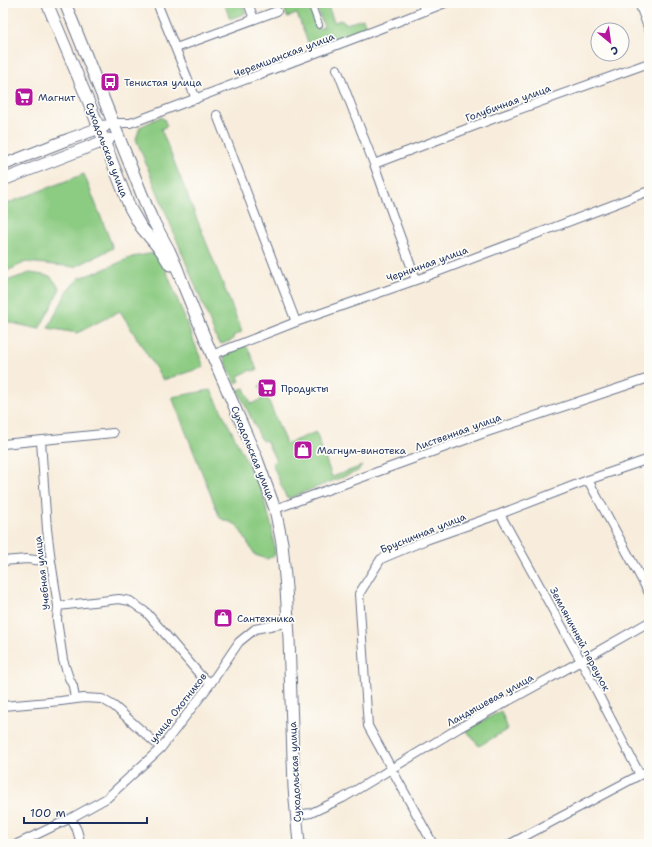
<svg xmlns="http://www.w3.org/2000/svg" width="652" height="847" viewBox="0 0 652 847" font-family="'Shantell Sans',sans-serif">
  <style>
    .green { fill: #8ccb82; stroke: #547d70 }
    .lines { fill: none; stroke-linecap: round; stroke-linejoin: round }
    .pedestrian-casing { stroke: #68728a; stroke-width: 8 }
    .minor-casing { stroke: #68728a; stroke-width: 10 }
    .secondary-casing { stroke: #68728a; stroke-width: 13 }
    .pedestrian { stroke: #fff; stroke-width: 6 }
    .minor { stroke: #fff; stroke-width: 8 }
    .secondary { stroke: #fff; stroke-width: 11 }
    .labels { text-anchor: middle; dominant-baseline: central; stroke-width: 3.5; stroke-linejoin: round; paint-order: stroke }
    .street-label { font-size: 10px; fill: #1b2f5e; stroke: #fdfcf7 }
    .poi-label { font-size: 10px; fill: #1b2f5e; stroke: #fdfcf7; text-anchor: start }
  </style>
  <rect width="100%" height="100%" fill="#fdfcf7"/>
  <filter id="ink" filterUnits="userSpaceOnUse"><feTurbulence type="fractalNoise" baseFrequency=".025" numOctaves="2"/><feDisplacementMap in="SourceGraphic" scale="8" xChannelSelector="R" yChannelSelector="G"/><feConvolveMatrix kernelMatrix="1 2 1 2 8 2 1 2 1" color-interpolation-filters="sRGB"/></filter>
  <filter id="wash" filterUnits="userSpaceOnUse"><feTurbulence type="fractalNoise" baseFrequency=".012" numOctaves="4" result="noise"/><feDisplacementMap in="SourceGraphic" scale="16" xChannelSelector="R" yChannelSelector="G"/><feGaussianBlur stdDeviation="0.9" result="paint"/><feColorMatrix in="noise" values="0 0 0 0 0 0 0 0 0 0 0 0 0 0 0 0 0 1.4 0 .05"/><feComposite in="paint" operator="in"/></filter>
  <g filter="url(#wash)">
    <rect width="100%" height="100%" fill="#f8eddc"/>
    <!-- green -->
    <path class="green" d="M224,3h18l4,10 -16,6z
      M294,3h14l9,26 7,-2 -9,-24h12l7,19 7,-2 5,4 17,-5 4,10 -56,21 -14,-36 -10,3 -2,-7 10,-5z
      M160,117l4,2 3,7 -6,3 81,203 -9,4 1,3 -12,5 -4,-2 -82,-203 4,-12z
      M84,174l29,74 -38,19 -49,-5 -23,11v-68z
      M155,253l7,7 42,107 -41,13 -43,-69 -43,22 -29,-5 20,-38 11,-12 21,-7 32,-14z
      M30,273l20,3 10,12c-5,14 -14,28 -21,41l-36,-8v-39z
      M245,345l4,5 8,20 -5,1 -1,-1 -13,6 2,5 -4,2 -2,-2 -10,-23 2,-4z
      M262,384l24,60 30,-12 16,45 30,-11 -4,5 -69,27 -3,-1 -14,-34 4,-2 -10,-21 -4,1 -24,-51 6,-2 7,16 13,-6 -5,-12z
      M211,390l50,100 11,37 3,28 -8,4 -12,-4 -18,-30 -17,-7 -48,-121z
      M501,711l7,18 -29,17 -13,-16z"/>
  </g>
  <g filter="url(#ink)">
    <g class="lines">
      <!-- pedestrian casing -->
      <g class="pedestrian-casing">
        <path id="pedestrian" d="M311,3l8,22"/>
      </g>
      <!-- minor casing -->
      <g class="minor-casing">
        <path id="minor" d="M157,3l39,96
          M248,3l6,16
          M422,3l3,8
          M639,3l10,27
          M176,48l101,-37
          M337,69l37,95 42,116
          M217,115l79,207
          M114,123h16l9,-3 240,-91 66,-26
          M374,164l124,-47 151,-54
          M212,355l84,-33 120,-42 233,-89
          M41,441l6,88 4,32 7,45 -1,14 6,40 6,18 4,8 2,13
          M3,444l110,-11
          M588,480l61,113
          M275,509l212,-77 162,-54
          M500,514l81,147 59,114
          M3,561l24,-2 17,2h7
          M58,606l61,-7 11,2 17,12 54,63 10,7
          M3,706l58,-5 23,-3 18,1 12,7 47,42
          M296,815l15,-2 32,-15 116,-70 122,-67 68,-39
          M71,818l6,12 4,14
          M17,844l54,-26 36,-20 54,-50 50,-65 28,-41 16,-13 25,-5h9
          M433,844l-65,-118 -9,-132 22,-35 45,-19 74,-26 88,-34 61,-21
          M510,844l139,-74"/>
      </g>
      <!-- secondary casing -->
      <g class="secondary-casing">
        <path id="secondary" d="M47,3l45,107 38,98 11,19 21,25 8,13
          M65,3l86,214 18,33 8,18 7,19 28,68 45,104 18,50 7,34 4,45 3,50 5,150 5,56
          M3,165l66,-26 36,-13
          M3,180l106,-41"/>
      </g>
      <!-- pedestrian -->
      <use href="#pedestrian" class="pedestrian"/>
      <!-- minor -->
      <use href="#minor" class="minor"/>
      <!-- secondary -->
      <use href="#secondary" class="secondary"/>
    </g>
  </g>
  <!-- icons -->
  <defs>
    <g id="bus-square" transform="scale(1)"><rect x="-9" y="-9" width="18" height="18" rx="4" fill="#b5179e" stroke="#fdfcf7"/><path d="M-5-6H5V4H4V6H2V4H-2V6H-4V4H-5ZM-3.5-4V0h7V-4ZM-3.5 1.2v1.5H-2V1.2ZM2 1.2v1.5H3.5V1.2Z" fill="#fff"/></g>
    <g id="supermarket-square" transform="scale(1)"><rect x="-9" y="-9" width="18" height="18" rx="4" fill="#b5179e" stroke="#fdfcf7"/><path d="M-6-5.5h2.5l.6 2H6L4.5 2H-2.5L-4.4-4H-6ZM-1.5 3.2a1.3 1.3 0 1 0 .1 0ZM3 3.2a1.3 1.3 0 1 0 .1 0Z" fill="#fff"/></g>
    <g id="shop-square" transform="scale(1)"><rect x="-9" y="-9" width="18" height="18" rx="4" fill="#b5179e" stroke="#fdfcf7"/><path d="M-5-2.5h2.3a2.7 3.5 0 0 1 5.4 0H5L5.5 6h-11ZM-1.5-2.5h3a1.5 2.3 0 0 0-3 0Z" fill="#fff"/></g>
  </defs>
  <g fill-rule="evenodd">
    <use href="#bus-square" x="110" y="82"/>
    <use href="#supermarket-square" x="24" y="97"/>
    <use href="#supermarket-square" x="267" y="388"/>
    <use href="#shop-square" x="303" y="450"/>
    <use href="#shop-square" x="223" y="618"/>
  </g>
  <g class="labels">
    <!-- street labels -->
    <g class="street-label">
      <text transform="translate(284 55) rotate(-21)">Черемшанская улица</text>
      <text transform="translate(508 103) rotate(-20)">Голубичная улица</text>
      <text transform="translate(107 150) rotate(69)">Суходольская улица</text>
      <text transform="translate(427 264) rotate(-20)">Черничная улица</text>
      <text transform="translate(458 432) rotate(-20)">Лиственная улица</text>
      <text transform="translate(253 453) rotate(68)">Суходольская улица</text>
      <text transform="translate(423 533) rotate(-22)">Брусничная улица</text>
      <text transform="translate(42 573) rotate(-97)">Учебная улица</text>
      <text transform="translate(580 639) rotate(62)">Земляничный переулок</text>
      <text transform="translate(490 700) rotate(-29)">Ландышевая улица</text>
      <text transform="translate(178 708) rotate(-52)">улица Охотников</text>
      <text transform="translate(295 772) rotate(-93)">Суходольская улица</text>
    </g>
    <!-- poi labels -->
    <g class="poi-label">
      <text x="124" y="82">Тенистая улица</text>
      <text x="38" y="97">Магнит</text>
      <text x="281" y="388">Продукты</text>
      <text x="317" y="450">Магнум-винотека</text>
      <text x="237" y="618">Сантехника</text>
    </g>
  </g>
  <!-- margin -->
  <rect width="652" height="847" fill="none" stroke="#fdfcf7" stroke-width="16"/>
  <!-- north arrow -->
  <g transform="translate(610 42) rotate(151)"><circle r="19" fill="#fdfcf7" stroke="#a3aaba"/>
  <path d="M0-3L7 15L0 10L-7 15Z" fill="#b5179e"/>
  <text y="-6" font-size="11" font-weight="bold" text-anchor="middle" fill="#1b2f5e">С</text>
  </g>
  <!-- scale -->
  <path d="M24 817v6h123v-6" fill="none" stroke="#1b2f5e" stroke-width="2"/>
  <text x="30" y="817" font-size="12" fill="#1b2f5e" stroke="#fdfcf7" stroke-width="3" paint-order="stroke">100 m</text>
</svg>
